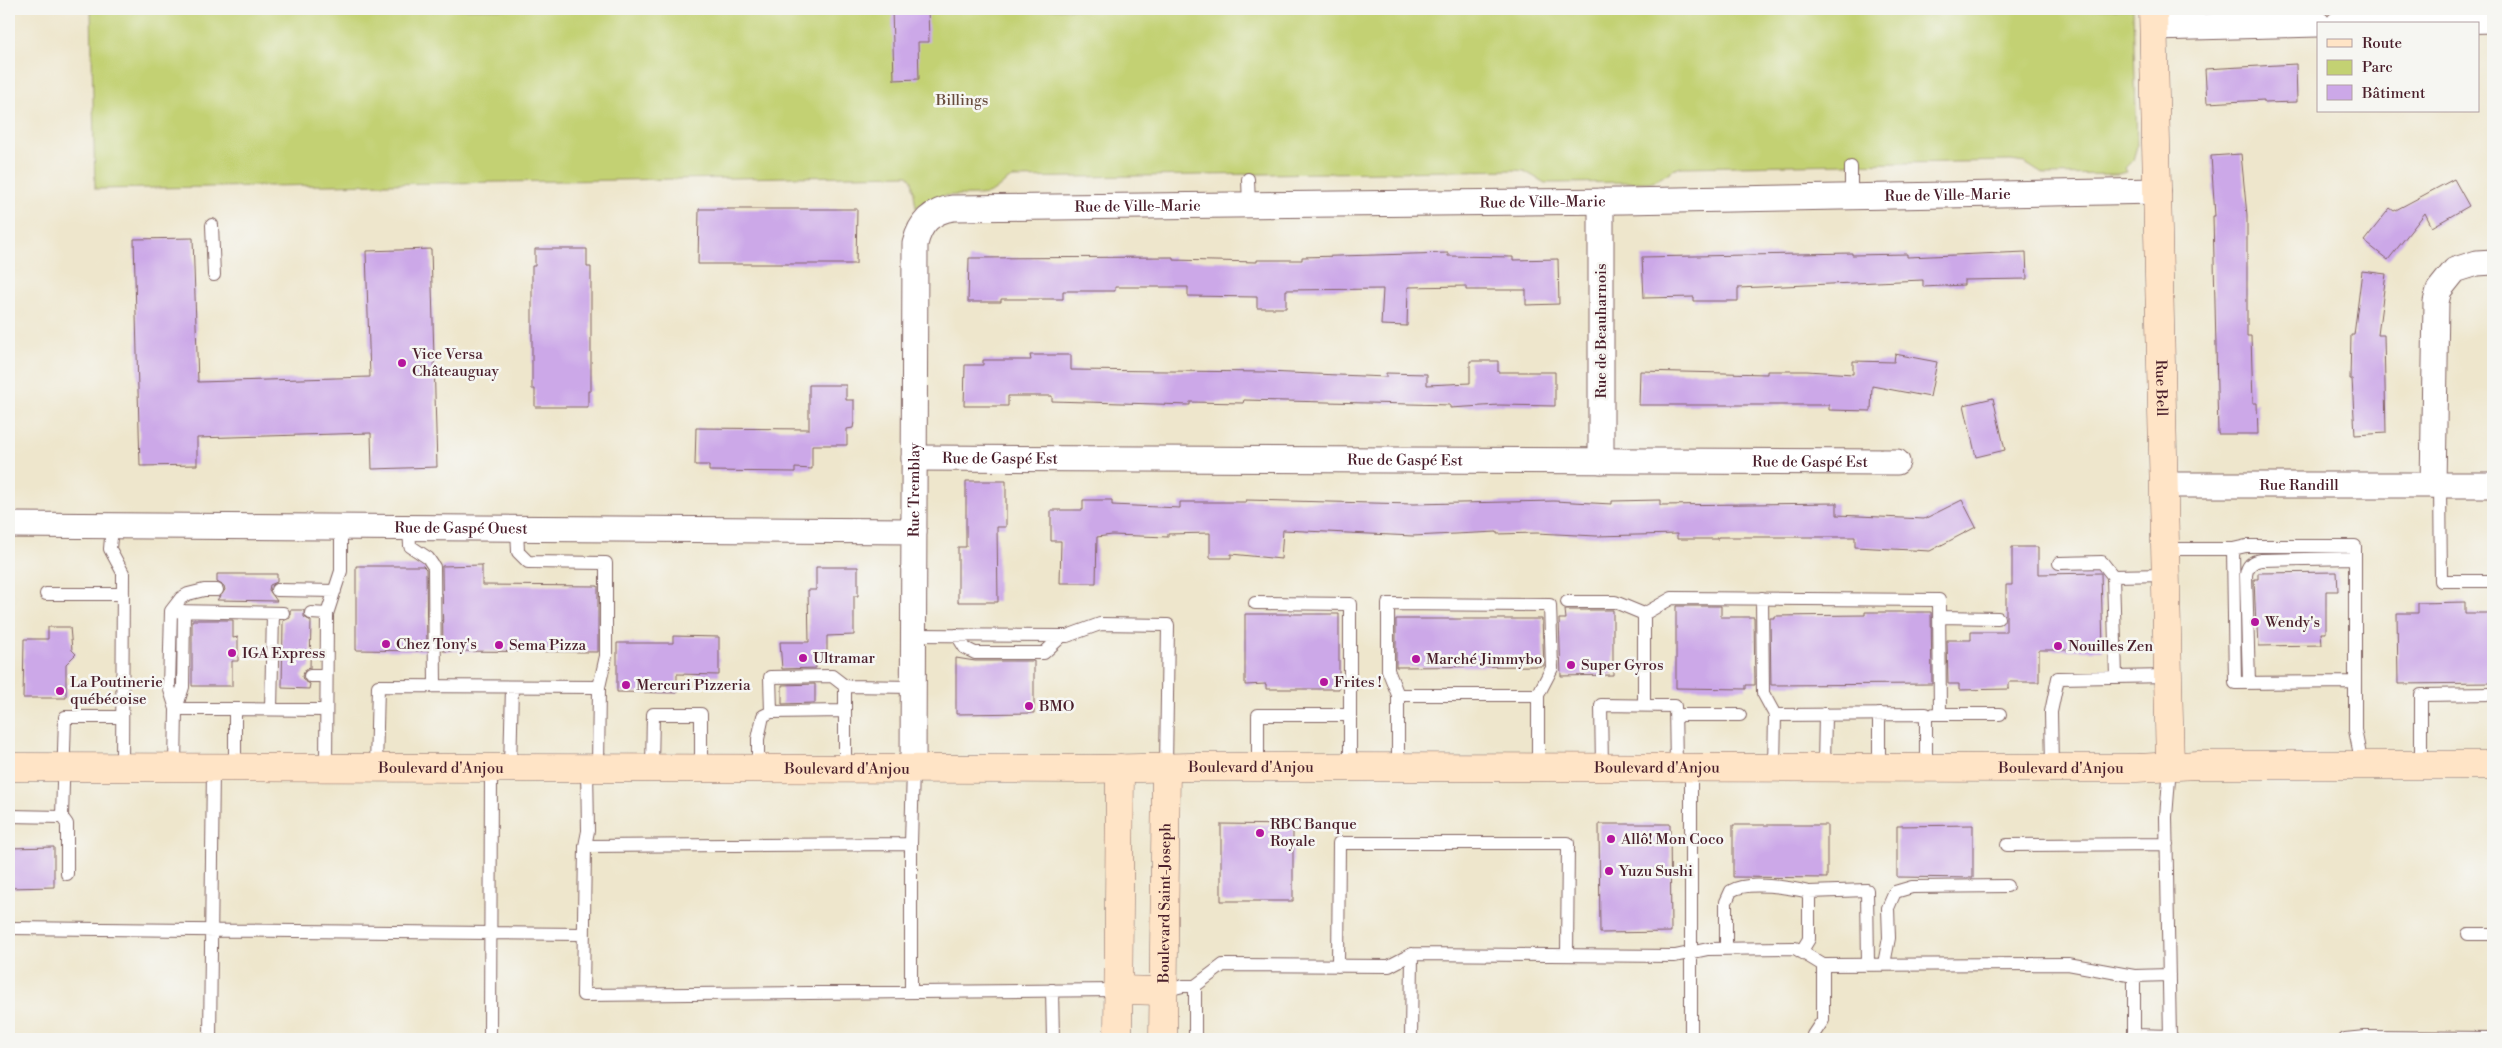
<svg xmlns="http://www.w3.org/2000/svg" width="2502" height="1048" viewBox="0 0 2502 1048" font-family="'Libre Bodoni',serif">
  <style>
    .green { fill: #c3d173; stroke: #86784f }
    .building { fill: #cca8e8 }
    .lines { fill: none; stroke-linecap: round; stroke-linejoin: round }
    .lane-casing { stroke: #836563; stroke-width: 14 }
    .street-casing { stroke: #836563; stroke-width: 27 }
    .secondary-casing { stroke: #836563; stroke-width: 29 }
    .lane { stroke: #fff; stroke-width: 12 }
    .street { stroke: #fff; stroke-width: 25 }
    .secondary { stroke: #ffe4c6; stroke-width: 28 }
    .poi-dot { fill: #b5179e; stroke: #f6f6f2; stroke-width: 2 }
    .labels { text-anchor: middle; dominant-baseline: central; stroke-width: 5; stroke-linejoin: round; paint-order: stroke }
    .park-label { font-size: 15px; fill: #684c3d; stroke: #f6f6f2 }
    .street-label { font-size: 15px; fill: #4a1f2b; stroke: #f6f6f2 }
    .poi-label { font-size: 15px; fill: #4a1f2b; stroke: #f6f6f2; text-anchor: start }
  </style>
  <rect width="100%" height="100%" fill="#f6f6f2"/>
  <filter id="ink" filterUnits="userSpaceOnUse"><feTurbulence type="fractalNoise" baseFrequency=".02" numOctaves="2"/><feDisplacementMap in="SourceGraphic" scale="10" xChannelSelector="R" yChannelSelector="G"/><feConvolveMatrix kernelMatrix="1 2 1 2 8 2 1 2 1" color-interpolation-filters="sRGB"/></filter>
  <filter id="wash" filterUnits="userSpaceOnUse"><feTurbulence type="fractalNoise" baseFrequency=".0096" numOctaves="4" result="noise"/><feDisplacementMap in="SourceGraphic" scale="20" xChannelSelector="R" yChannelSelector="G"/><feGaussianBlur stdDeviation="1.12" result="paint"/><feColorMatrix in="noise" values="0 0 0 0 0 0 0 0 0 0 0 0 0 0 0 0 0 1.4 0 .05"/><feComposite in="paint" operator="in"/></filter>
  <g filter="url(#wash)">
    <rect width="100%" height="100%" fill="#eee6cc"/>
    <!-- green -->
    <path class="green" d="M91,9h2042l4,137 -4,14 -8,8 2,4 -8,2 -75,1 -19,-12 -14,-2 -329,6c-13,2 -19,13 -33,15l-104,1 -21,-12 -9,-1 -502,8c-10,3 -16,14 -26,16 -26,4 -49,-5 -71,14l-4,-28 -4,-5 -813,14z"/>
    <g id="blocks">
      <!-- building -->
      <path class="building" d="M892,9h36l1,33h-11l1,37 -25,1z
        M2296,64l1,38 -33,1v-3l-57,3 -2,-34z
        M2241,154l6,61v121h4l2,67h4l1,31h-40l-5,-218h2l-4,-60z
        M2454,179l15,27 -37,21 -7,-14 -37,47 -24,-19 26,-33 4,3z
        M699,209h158l-1,55h-158z
        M193,238l5,144 172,-5 -4,-126 65,-2 6,218 -65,2 -1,-36 -174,5v27l-57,1 -6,-227z
        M535,249h52v18h4v124h-3v16h-53v-18h-3v-123h3z
        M2026,252l1,27 -63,1v5l-41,2v-7l-185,8v13h-44v-4l-50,1 -2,-41 210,-4v2l55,-1v3z
        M1448,253v3l65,1v3l45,-1 1,45 -33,1v-15h-60v-4l-58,1 -1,39 -26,-1 2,-36 -97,1v18h-29v-11l-69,-1v-9h-73v4h-52v8h-62v3h-33l1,-44 204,-1v3l84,2v-2h45v-3z
        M2362,271l24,3 -8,61h6l2,98 -31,2 -3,-56h-2l1,-44h3z
        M1895,354l42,8 -7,35 -58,-11 -1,25 -42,-1v-5h-190l1,-34 127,3v-3h40l46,3v-13l41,1z
        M1030,355h41v15l195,2 120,5v-4l41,1v11l43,-2v-22h28v11h57v34l-56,-1 -49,3v-3l-206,-5 -1,3 -53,-1v3l-138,-4v-5h-44v10h-44l1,-41h18v-5h48z
        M809,385h37v15h8v22l-1,6 -6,1v16h-35v24l-17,-1v4l-86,-1v-6h-14l1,-37 113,1z
        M1993,398l12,52 -29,7 -12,-52z
        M966,481h40v46h-9l1,75h-40v-55h8z
        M1083,500h29v5l68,3v-6h66v-2l168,4 140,-3 58,3v-3l48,-1v5l177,-2v12l87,4 38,-19 14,27 -46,24 -75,-4v-10h-137v2h-41v-5l-81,2 -59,-3 -40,1v-2l-84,4 -130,-6 -2,29 -50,-5v4h-21v-25l-42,1v3l-56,-2 -15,2 -1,46h-36l1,-42h-10v-31h32z
        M2012,547h26v27l63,-1 2,77h-64v32h-30v7l-50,1v-6h-11l-1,-44h24v-8h35v-47h6z
        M482,565v20l116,1v66l-155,-1 -1,-85z
        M356,566h67l3,3 1,82 -71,-1z
        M816,567h42v29h-4v39l-27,1v25h-11v7l-34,1 -2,-27h29l-1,-52h8z
        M2337,572l1,19h-12v42h-5l1,12 -63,1 -1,-19h-2l-2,-48h4v-6z
        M217,574h60v8l-7,3 -1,5 8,11 -60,-1 8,-10 -1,-4 -7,-4z
        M2465,602v11h28v70l-95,1 -1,-71h21v-10z
        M1676,606h45v11h33l1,68h-9v4l-70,-1z
        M290,610h14v7l7,4 -1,47 -4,1 -4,7 1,4 7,4 -1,5 -27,-1 1,-67 7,-3z
        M1565,610h48v65l-52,1 -2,-57h7z
        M1865,612h66l1,72 -161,1 -1,-67h4v-2l91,-1z
        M1245,614h94v75h-73v-5l-21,1z
        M1396,619h146l2,47 -148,1z
        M192,620h41v18l5,-1v24h-6v25h-40z
        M48,627h22l2,23 4,4 -10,10v34h-43l1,-59h24z
        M673,636l46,1v38l-42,-1v19l-60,-1v-49h56z
        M956,658l19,3h59v52l-78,1z
        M815,684v19l-33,1v-19z
        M1221,824l72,1v76h-72z
        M1599,824h71l1,108 -71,1z
        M1733,825h94v53l-94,-1z
        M1973,825v53l-76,-1v-51z
        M54,847v40l-45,1v-40z"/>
    </g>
  </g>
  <g filter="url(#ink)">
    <use href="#blocks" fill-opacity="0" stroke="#836563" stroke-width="1"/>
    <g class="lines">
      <!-- lane casing -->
      <g class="lane-casing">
        <path id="lane" d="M1851,167v29
          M1248,179l1,26
          M212,225l2,50
          M2440,485l1,96h52
          M112,526l-2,23 13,24 -1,194
          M409,527l1,19 18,12 6,9 1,119
          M517,528l1,24 10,10 78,1v93l-7,31
          M2165,549h68l13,-3h109v184l7,35
          M2233,549l2,134 120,-1
          M2059,563l43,-1 11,14
          M277,590l58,1
          M46,594h77
          M1762,598l1,95 12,22
          M1567,602h48l29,12 28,-16 267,2 1,114
          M1255,603l95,1v162
          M171,611l112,2
          M311,613l16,1
          M1644,614v91
          M1939,617l59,1
          M914,635l153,1 33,-12 68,1 -2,142
          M957,635l8,13 10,5h69l18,-17
          M310,676h16
          M2116,677l-3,-101 53,-1
          M2249,683l-3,-108c1,-9 6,-14 15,-15l94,-2
          M1398,695l-10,-25v-66l162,1 2,63 -14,27
          M176,709l7,-22 1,-76
          M176,709h59
          M271,709l2,-96
          M845,711v-25l68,1
          M771,712l-1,-35 62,-1 13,10
          M1879,714v52
          M1934,714h66
          M1676,715h64
          M2421,765v-70l72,-1
          M1774,766l1,-51 151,-1v52
          M1824,766l1,-52
          M2170,766l-4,51 4,222
          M175,767l1,-58 -7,-22 2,-76 10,-13 7,-4 16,-4h13
          M235,767v-58l91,1
          M326,767l1,-153 14,-43v-44
          M587,767l1,64 -3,15 -2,149 535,-5
          M652,767l1,-53h48v54
          M1258,767v-52h92
          M1398,767v-72h140v72
          M1602,767l-1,-62 74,1 1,60
          M2052,767l-1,-55 7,-34 111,-2
          M376,768l2,-82 221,1 -1,80
          M510,768l2,-81
          M758,768v-29l5,-23 8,-4 74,-1v57
          M9,816l53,1 3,-100h57
          M62,817l5,7v50
          M911,844l2,-76
          M2007,845l160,-1
          M585,846l326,-2v148
          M9,928l574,6
          M2468,934h25
          M1726,948v-46l5,-11c16,-11 60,-3 78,1
          M1801,952l8,-13v-47l58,-2 1,74
          M1884,964l5,-26 -1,-30 7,-16 17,-5 95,-1
          M1338,966l1,-123h229l-1,112
          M2134,976l35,-1
          M1195,986l28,-21 166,1 23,-12 263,2 33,-7 87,-1 28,17
          M1052,990l1,49
          M1163,991l20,-5h12v53
          M2134,1035l37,1
          M210,1039l3,-272
          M490,1039l1,-271
          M1411,1039l1,-85
          M1691,1039v-273
          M1813,1039v-4l10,-15v-55l245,-1 66,12v63
          M2345,1039l20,-2 128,1"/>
      </g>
      <!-- street casing -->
      <g class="street-casing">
        <g id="street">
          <path d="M2338,24l155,-4"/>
          <path d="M2153,28l165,-4"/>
          <path d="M1601,201v260"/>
          <path d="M2493,262l-16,1 -22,7 -16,20 -3,12 -3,183h60"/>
          <path id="s1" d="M914,458l983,4"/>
          <path id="s2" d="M2164,485h269"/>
          <path id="s3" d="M9,525l905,6"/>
          <path id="s4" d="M913,768l2,-524c5,-21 16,-33 38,-36l670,-7 535,-10"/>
        </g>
      </g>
      <!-- secondary casing -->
      <g class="secondary-casing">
        <g id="secondary">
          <path id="s5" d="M2153,9l17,757"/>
          <path id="s6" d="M9,767l1081,2 102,-2 944,1 62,-3h295"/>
          <path d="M1118,990l45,1"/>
          <path d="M1118,1039l2,-271"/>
          <path id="s7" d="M1163,1039l3,-272"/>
        </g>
      </g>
      <!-- lane -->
      <use href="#lane" class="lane"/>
      <!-- street -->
      <use href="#street" class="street"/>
      <!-- secondary -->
      <use href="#secondary" class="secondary"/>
    </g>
  </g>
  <!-- markers -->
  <g class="poi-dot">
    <circle cx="402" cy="363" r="5"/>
    <circle cx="2255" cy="622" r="5"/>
    <circle cx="386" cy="644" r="5"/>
    <circle cx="499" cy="645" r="5"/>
    <circle cx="2058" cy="646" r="5"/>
    <circle cx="232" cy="653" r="5"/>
    <circle cx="803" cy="658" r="5"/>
    <circle cx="1416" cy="659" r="5"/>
    <circle cx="1571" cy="665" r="5"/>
    <circle cx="1324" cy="682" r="5"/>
    <circle cx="626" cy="685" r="5"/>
    <circle cx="60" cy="691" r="5"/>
    <circle cx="1029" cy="706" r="5"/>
    <circle cx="1260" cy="833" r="5"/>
    <circle cx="1611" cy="839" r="5"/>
    <circle cx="1609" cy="871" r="5"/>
  </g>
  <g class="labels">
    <!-- park labels -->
    <g class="park-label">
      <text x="962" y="100">Billings</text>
    </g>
    <!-- street labels -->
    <g class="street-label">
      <text stroke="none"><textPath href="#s4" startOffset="1575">Rue de Ville-Marie</textPath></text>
      <text stroke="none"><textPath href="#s4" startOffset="1170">Rue de Ville-Marie</textPath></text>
      <text stroke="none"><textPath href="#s4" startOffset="765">Rue de Ville-Marie</textPath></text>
      <text transform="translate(1601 331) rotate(-90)">Rue de Beauharnois</text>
      <text stroke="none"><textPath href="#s5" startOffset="379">Rue Bell</textPath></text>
      <text stroke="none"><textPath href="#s1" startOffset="86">Rue de Gaspé Est</textPath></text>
      <text stroke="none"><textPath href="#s1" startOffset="491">Rue de Gaspé Est</textPath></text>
      <text stroke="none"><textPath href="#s1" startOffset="896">Rue de Gaspé Est</textPath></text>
      <text stroke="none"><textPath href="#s2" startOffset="135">Rue Randill</textPath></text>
      <text stroke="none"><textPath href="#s4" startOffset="278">Rue Tremblay</textPath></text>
      <text stroke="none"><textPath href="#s3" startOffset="452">Rue de Gaspé Ouest</textPath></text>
      <text stroke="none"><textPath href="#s6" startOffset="1648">Boulevard d'Anjou</textPath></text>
      <text stroke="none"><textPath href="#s6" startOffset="1242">Boulevard d'Anjou</textPath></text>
      <text stroke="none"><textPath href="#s6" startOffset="2052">Boulevard d'Anjou</textPath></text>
      <text stroke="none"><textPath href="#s6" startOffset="432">Boulevard d'Anjou</textPath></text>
      <text stroke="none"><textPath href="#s6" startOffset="838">Boulevard d'Anjou</textPath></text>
      <text stroke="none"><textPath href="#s7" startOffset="136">Boulevard Saint-Joseph</textPath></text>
    </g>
    <!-- poi labels -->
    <g class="poi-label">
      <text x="412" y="354">Vice Versa<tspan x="412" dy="17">Châteauguay</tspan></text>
      <text x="2265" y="622">Wendy's</text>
      <text x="396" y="644">Chez Tony's</text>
      <text x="509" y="645">Sema Pizza</text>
      <text x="2068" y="646">Nouilles Zen</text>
      <text x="242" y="653">IGA Express</text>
      <text x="813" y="658">Ultramar</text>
      <text x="1426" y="659">Marché Jimmybo</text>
      <text x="1581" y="665">Super Gyros</text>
      <text x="70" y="682">La Poutinerie<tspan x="70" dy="17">québécoise</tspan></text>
      <text x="1334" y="682">Frites !</text>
      <text x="636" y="685">Mercuri Pizzeria</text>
      <text x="1039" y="706">BMO</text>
      <text x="1270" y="824">RBC Banque<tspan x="1270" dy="17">Royale</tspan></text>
      <text x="1621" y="839">Allô! Mon Coco</text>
      <text x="1619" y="871">Yuzu Sushi</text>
    </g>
  </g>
  <!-- margin -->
  <rect width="2502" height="1048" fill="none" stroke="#f6f6f2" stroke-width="30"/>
  <!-- legend -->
  <rect x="2317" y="22" width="162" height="90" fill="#f6f6f2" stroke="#b1a0a2"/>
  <rect x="2327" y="39" width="25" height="8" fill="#ffe4c6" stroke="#b1a0a2"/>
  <text x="2362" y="48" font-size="15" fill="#4a1f2b">Route</text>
  <rect x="2327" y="60" width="25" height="15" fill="#c3d173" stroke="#b1a0a2"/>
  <text x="2362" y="72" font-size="15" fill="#4a1f2b">Parc</text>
  <rect x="2327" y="85" width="25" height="15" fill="#cca8e8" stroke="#b1a0a2"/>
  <text x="2362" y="98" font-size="15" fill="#4a1f2b">Bâtiment</text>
</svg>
